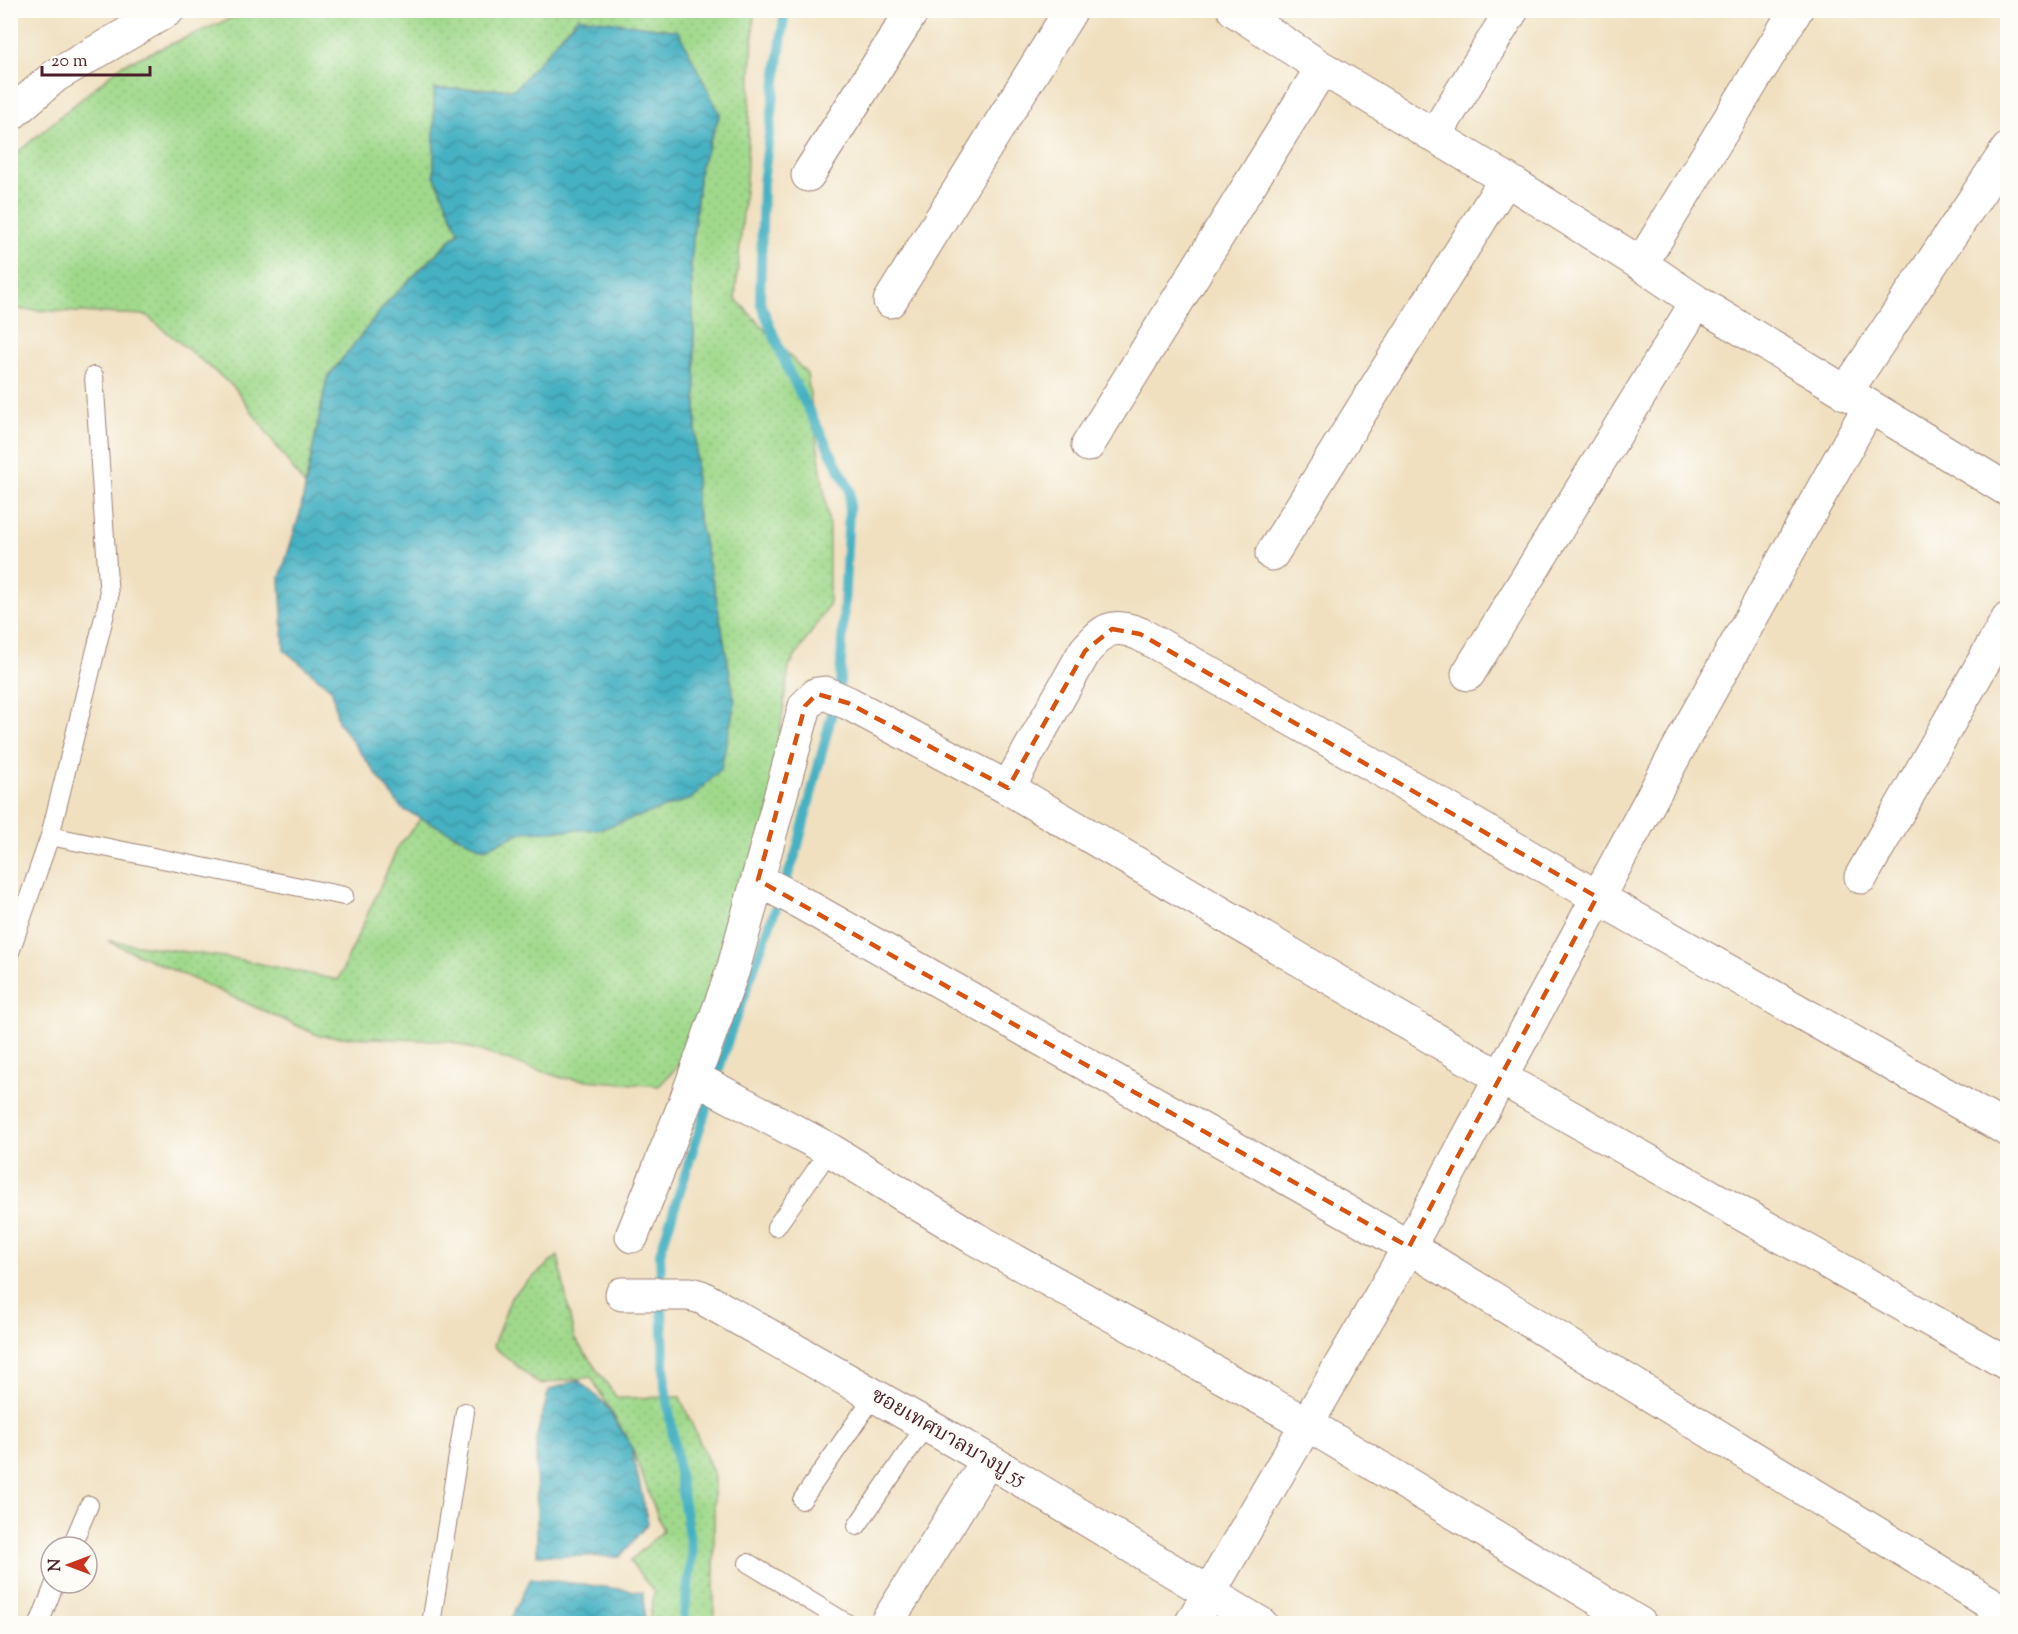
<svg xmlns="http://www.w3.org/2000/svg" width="2018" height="1634" viewBox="0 0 2018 1634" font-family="'Sorts Mill Goudy','Noto Serif Thai',serif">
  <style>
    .grass { fill: url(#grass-dots); stroke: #757c5c; stroke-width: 1.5 }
    .water { fill: url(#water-waves); stroke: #486876; stroke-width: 1.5 }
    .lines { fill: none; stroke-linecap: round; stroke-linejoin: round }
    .stream { stroke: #45b1c2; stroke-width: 10 }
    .lane-casing { stroke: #9d8076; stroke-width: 20 }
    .street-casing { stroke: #9d8076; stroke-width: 35 }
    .lane { stroke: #fff; stroke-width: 18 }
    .street { stroke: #fff; stroke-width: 33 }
    .marked { fill: none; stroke: #d8530f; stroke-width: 4.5; stroke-dasharray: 12 8; stroke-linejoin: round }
    .labels { text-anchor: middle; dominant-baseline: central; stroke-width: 4.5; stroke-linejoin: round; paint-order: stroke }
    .street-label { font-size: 21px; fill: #4a1f2b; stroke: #fdfcf7 }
  </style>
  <defs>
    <pattern id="grass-dots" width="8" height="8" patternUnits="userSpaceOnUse" patternTransform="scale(1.5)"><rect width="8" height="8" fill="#a0d98c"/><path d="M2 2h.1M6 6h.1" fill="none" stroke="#8bba79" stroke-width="1.8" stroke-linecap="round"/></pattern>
    <pattern id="water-waves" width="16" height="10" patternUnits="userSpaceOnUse" patternTransform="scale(1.5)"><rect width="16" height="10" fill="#45b1c2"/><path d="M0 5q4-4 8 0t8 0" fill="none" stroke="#3c8f9e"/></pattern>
  </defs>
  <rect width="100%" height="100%" fill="#fdfcf7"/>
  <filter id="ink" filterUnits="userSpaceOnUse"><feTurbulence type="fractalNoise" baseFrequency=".0167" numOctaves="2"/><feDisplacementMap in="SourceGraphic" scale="12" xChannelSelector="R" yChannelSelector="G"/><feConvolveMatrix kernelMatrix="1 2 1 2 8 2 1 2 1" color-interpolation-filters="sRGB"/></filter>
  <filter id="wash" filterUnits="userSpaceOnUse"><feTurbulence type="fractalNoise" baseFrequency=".008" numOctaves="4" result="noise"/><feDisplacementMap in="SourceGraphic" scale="24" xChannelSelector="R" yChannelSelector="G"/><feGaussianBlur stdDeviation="1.35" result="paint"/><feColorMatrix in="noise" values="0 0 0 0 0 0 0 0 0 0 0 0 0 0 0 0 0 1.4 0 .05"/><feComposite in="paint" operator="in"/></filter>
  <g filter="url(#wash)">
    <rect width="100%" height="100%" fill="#f0e0c0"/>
    <!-- grass -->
    <path class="grass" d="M289,10l465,1 -8,170 -11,117 72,76 22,151v80l-40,61 -26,197 -52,168 -52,55 -97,-8 -113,-37 -129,-5 -212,-95 129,18 101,21 60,-133 23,-29 64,31 37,-17 194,-236 -20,-90v-114l-5,-130 9,-94 20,-54 -142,-97 -63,72h-81v86l25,56 -70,69 -62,78 -22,108 -70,-98 -89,-73 -135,-6 -1,-143 8,-14 104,-87 112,-48z
      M558,1256l16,82 43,60 63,-1 34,78v148h-65l5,-31 -24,-31 33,-30 -32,-86 -40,-68 -52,7 -46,-38 19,-51z"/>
    <!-- water -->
    <path class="water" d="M578,17l100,14 42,83 -20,54 -9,94 5,130v114l20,90 19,106 -14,67 -30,30 -90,30 -79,3 -38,17 -82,-40 -64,-87 -6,-32 -48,-40 -4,-72 20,-65 27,-135 62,-78 70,-68 -25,-57v-86h81z
      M578,1380l27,24 26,41 17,78 -28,34 -83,-2 -1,-117 13,-48z
      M531,1578l112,14 2,31h-135l1,-5z"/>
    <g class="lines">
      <!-- stream -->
      <path class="stream" d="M10,1618l35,5
        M683,1624l9,-70 -27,-167 -5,-134 72,-225 64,-175 44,-171 10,-192 -61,-118 -29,-70 3,-119 22,-173"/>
    </g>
  </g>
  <g filter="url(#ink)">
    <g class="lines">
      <!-- lane casing -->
      <g class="lane-casing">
        <path id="lane" d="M50,836l294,60
          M10,952l40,-116 59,-239 -15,-221
          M776,1227l54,-77
          M802,1500l72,-104
          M857,1526l69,-101
          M71,1547l18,-42
          M748,1563l100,61
          M39,1624l16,-41
          M431,1624l34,-212"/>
      </g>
      <!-- street casing -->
      <g class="street-casing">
        <path id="street" d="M1234,10l88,58 184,111 135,85 56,38 311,188
          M10,115l45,-39 113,-66
          M1435,135l77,-125
          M808,175l105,-165
          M1641,264l155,-254
          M890,301l181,-291
          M1845,393l163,-244
          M1088,445l234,-377
          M1272,554l234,-375
          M1468,674l229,-372
          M1008,788l77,-137c19,-21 26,-29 55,-17l247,139 210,124 411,233
          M1861,877l147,-258
          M758,880l31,16 620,351 599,367
          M695,1078l135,72 144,88 333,186 333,200
          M632,1236l53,-133 48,-133 72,-264 12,-12 8,-1 23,10 160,85 493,290 507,286
          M622,1294h68l11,3 287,163 273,164
          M886,1624l102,-164
          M1191,1624l218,-377 281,-520 179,-320"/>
      </g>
      <!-- lane -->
      <use href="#lane" class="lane"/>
      <!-- street -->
      <use href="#street" class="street"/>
    </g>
  </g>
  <!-- marked area -->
  <path class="marked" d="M1112,629l28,5 457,263 -188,350 -651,-367 47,-174 12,-12 31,9 160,85 77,-137z"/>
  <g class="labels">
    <!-- street labels -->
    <g class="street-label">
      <text transform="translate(948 1438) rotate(30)">ซอยเทศบาลบางปู 55</text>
    </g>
  </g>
  <!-- margin -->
  <rect width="2018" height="1634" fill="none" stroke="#fdfcf7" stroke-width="36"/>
  <!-- north arrow -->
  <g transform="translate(69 1565) rotate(270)"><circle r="28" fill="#fdfcf7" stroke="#b5a4a5" stroke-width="1.5"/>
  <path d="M0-4.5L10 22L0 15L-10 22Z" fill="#c8321e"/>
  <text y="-9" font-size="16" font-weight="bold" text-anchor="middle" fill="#4a1f2b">N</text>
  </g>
  <!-- scale -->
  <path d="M42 66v9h108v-9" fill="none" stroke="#4a1f2b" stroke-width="3"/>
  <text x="51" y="66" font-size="18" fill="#4a1f2b" stroke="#fdfcf7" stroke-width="4.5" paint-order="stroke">20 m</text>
</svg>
